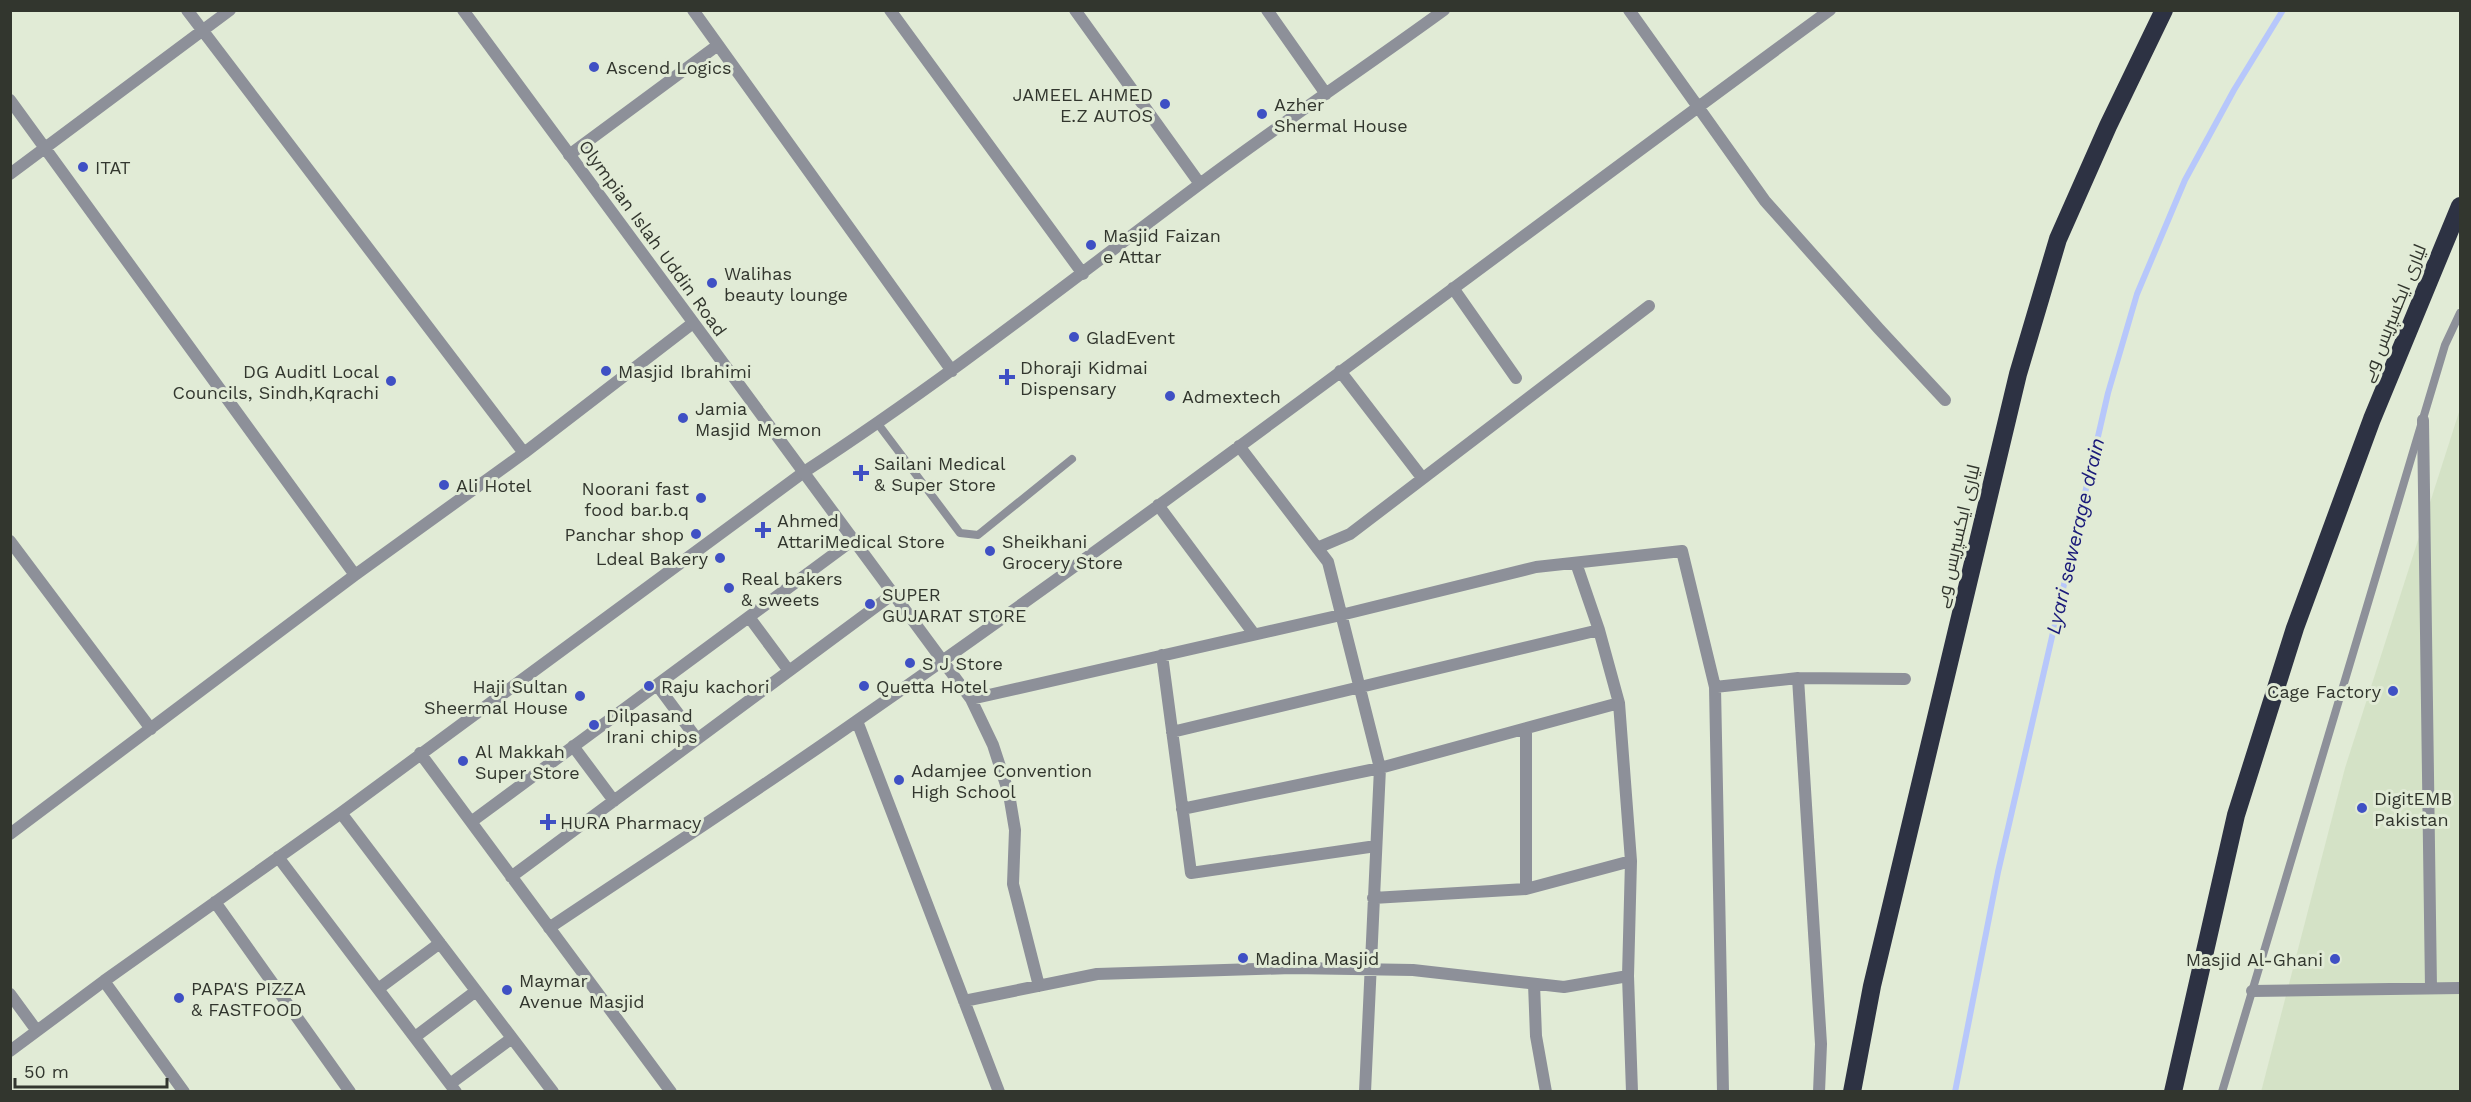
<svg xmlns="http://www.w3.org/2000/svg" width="2471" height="1102" viewBox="0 0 2471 1102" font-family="'Work Sans',Cairo,sans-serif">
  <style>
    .built { fill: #d4e2c6 }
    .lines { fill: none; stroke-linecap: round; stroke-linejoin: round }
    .stream { stroke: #b7c7fb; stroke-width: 6 }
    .service { stroke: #8d9099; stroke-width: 8 }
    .minor { stroke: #8d9099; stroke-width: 12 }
    .tertiary { stroke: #8d9099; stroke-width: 12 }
    .motorway { stroke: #2d3243; stroke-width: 18 }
    .poi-dot { fill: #3f50c4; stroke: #e1ebd6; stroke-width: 2 }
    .labels { text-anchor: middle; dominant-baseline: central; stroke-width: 6; stroke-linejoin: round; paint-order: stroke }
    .poi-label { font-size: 18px; fill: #32362e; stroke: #e1ebd6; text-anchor: start }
    .street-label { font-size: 18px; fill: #32362e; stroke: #e1ebd6 }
    .water-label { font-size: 20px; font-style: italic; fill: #191979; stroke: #e1ebd6 }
  </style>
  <rect width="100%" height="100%" fill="#e1ebd6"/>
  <!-- built -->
  <path class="built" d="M2460,409v682l-199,1 84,-324z"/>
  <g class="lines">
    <!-- stream -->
    <path class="stream" d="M1955,1092l43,-220 110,-479 29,-99 48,-114 49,-90 49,-80"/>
    <!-- service -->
    <path class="service" d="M878,424l82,109 18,2 94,-76
      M2222,1092l223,-747 15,-32"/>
    <!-- minor -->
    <path class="minor" d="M187,10l337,443
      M693,10l259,361
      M890,10l193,264
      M1075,10l125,174
      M1267,10l59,84
      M1629,10l136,191 114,128 66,71
      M10,100l345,475
      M569,155l149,-110
      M10,174l220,-164
      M1453,288l63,90
      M1340,371l80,104
      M2423,420l8,568
      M1239,446l89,116 52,206 -15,324
      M1158,505l96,129
      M10,541l141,188
      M1317,548l33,-14 299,-228
      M1576,563l23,67 20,73 12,158 -3,115 4,116
      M749,617l40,54
      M1162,655l29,218 185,-27
      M942,660l29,39 370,-84 195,-48 146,-16 33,136 8,405
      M1798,678l107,1
      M657,685l40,54
      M1715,687l83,-9 23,366 -2,48
      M971,699l22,46 16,49 6,36 -2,54 26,102
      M857,721l142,371
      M1172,732l427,-102
      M573,746l41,55
      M420,753l251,339
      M1182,809l198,-41 239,-65
      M341,813l212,279
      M471,822l382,-282
      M10,834l345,-259 169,-122 169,-130
      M278,857l178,235
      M511,877l382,-283
      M1526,889v-160
      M1373,898l153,-9 105,-28
      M215,902l135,190
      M549,928c103,-69 208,-137 309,-208 329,-229 648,-473 972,-710
      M104,981l80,111
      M1534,984l2,52 10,56
      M378,989l62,-46
      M2252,991l208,-3
      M10,994l27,37
      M964,1001l133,-27 195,-6 121,2 151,17 64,-11
      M415,1037l61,-46
      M10,1051l94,-70 237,-168 463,-341c137,-89 265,-190 396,-288 80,-60 163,-115 244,-174
      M450,1084l62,-46"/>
    <!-- tertiary -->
    <path class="tertiary" d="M463,10l479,650"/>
    <!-- motorway -->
    <path class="motorway" d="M1852,1092l20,-106 146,-612 40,-135 50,-113 56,-116
      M2173,1092l63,-277 59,-187 77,-209 88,-213"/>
  </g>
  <!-- markers -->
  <g class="poi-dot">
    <circle cx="594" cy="67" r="6"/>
    <circle cx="1165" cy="104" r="6"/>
    <circle cx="1262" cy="114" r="6"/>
    <circle cx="83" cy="167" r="6"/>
    <circle cx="1091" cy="245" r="6"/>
    <circle cx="712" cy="283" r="6"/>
    <circle cx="1074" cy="337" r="6"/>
    <circle cx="606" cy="371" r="6"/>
    <path d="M1004 368h6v6h6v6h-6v6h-6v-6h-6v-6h6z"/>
    <circle cx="391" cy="381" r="6"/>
    <circle cx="1170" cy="396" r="6"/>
    <circle cx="683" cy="418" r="6"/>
    <path d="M858 464h6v6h6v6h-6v6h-6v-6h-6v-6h6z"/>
    <circle cx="444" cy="485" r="6"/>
    <circle cx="701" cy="498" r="6"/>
    <path d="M760 521h6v6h6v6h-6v6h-6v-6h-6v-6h6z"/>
    <circle cx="696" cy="534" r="6"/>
    <circle cx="990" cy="551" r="6"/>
    <circle cx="720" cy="558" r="6"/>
    <circle cx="729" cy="588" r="6"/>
    <circle cx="870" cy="604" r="6"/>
    <circle cx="910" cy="663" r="6"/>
    <circle cx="649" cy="686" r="6"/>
    <circle cx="864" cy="686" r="6"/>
    <circle cx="2393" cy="691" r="6"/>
    <circle cx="580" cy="696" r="6"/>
    <circle cx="594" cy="725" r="6"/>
    <circle cx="463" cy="761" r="6"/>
    <circle cx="899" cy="780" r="6"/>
    <circle cx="2362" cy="808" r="6"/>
    <path d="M545 813h6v6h6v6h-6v6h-6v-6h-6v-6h6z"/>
    <circle cx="1243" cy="958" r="6"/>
    <circle cx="2335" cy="959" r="6"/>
    <circle cx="507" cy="990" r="6"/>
    <circle cx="179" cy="998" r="6"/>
  </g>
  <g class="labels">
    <!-- poi labels -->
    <g class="poi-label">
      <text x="606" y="67">Ascend Logics</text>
      <text x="1153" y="94" text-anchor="end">JAMEEL AHMED<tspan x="1153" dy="21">E.Z AUTOS</tspan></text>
      <text x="1274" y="104">Azher<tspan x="1274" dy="21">Shermal House</tspan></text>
      <text x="95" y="167">ITAT</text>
      <text x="1103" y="235">Masjid Faizan<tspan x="1103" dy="21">e Attar</tspan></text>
      <text x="724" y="273">Walihas<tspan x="724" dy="21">beauty lounge</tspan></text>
      <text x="1086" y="337">GladEvent</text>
      <text x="1020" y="367">Dhoraji Kidmai<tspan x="1020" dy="21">Dispensary</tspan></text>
      <text x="379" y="371" text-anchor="end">DG Auditl Local<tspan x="379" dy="21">Councils, Sindh,Kqrachi</tspan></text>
      <text x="618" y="371">Masjid Ibrahimi</text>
      <text x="1182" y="396">Admextech</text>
      <text x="695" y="408">Jamia<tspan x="695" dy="21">Masjid Memon</tspan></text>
      <text x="874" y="463">Sailani Medical<tspan x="874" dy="21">&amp; Super Store</tspan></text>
      <text x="456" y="485">Ali Hotel</text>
      <text x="689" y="488" text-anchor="end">Noorani fast<tspan x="689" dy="21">food bar.b.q</tspan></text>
      <text x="777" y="520">Ahmed<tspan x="777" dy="21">AttariMedical Store</tspan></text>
      <text x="684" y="534" text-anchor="end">Panchar shop</text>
      <text x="1002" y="541">Sheikhani<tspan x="1002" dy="21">Grocery Store</tspan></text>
      <text x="708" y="558" text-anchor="end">Ldeal Bakery</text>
      <text x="741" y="578">Real bakers<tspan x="741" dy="21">&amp; sweets</tspan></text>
      <text x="882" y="594">SUPER<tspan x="882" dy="21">GUJARAT STORE</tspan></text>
      <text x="922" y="663">S J Store</text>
      <text x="568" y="686" text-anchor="end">Haji Sultan<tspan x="568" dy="21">Sheermal House</tspan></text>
      <text x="661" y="686">Raju kachori</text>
      <text x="876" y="686">Quetta Hotel</text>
      <text x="2381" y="691" text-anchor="end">Cage Factory</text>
      <text x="606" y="715">Dilpasand<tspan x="606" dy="21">Irani chips</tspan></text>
      <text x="475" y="751">Al Makkah<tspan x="475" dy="21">Super Store</tspan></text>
      <text x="911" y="770">Adamjee Convention<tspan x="911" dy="21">High School</tspan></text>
      <text x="2374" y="798">DigitEMB<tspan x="2374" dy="21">Pakistan</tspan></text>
      <text x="560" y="822">HURA Pharmacy</text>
      <text x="1255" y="958">Madina Masjid</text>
      <text x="2323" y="959" text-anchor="end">Masjid Al-Ghani</text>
      <text x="519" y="980">Maymar<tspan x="519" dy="21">Avenue Masjid</tspan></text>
      <text x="191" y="988">PAPA'S PIZZA<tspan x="191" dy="21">&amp; FASTFOOD</tspan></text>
    </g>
    <!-- street labels -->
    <g class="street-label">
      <text transform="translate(653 238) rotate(54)">Olympian Islah Uddin Road</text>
      <text transform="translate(2393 313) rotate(-68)">لیاری ایکسپریس وے</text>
      <text transform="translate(1957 536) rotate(-77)">لیاری ایکسپریس وے</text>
    </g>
    <!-- water labels -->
    <g class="water-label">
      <text transform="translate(2075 536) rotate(-77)">Lyari sewerage drain</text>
    </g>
  </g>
  <!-- border -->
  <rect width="2471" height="1102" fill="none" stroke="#32362e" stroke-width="24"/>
  <!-- scale -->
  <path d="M15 1078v9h152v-9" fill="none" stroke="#32362e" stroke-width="3"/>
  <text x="24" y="1078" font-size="18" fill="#32362e" stroke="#e1ebd6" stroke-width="4.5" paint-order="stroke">50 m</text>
</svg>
